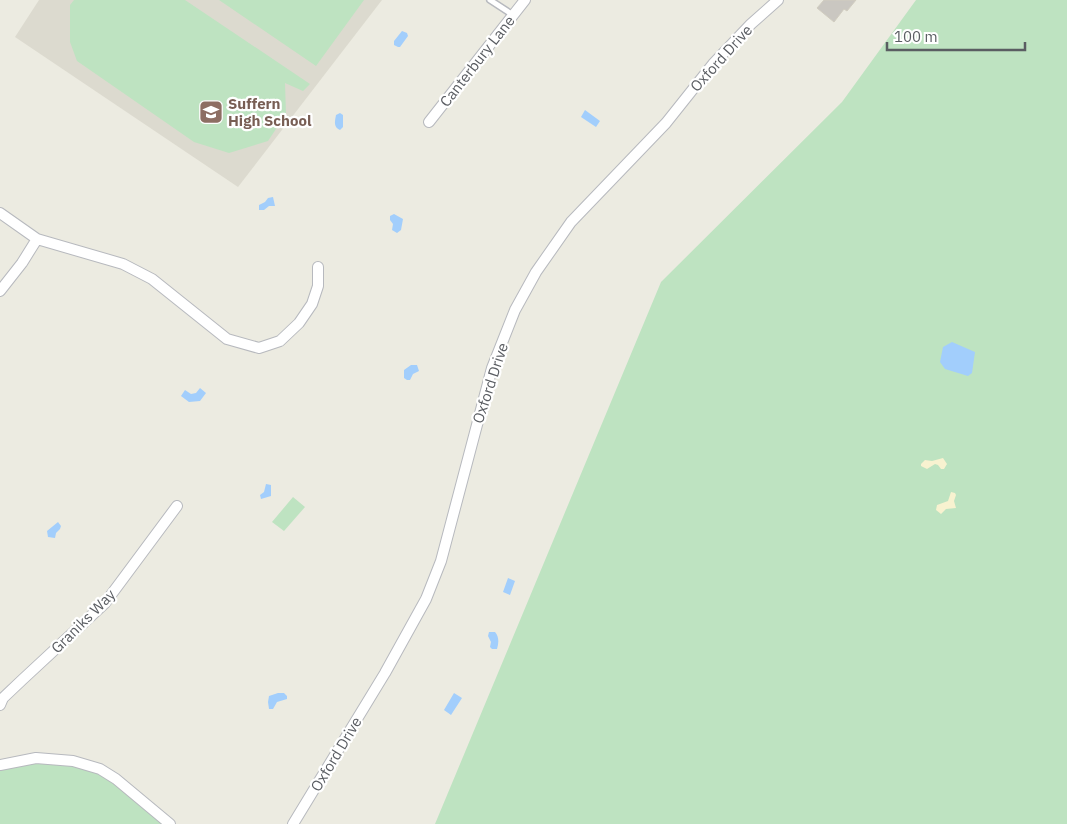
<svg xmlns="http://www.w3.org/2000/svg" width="1067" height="824" viewBox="0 0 1067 824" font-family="'IBM Plex Sans',sans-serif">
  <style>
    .education { fill: #dcdacf }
    .green { fill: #bee3c1 }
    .sand { fill: #f8f2d0 }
    .water { fill: #a2cefc }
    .building { fill: #cac7c1; stroke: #d1cdc0 }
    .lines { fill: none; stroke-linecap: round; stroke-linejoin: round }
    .service-casing { stroke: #b7b9be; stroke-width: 8 }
    .minor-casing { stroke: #b7b9be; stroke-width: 12 }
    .service { stroke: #fff; stroke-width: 5 }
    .minor { stroke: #fff; stroke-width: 10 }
    .labels { text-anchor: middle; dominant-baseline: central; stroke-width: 4.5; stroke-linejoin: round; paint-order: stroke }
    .street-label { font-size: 15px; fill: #5a5d62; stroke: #fff }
    .education-label { font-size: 15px; font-weight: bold; fill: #785e54; stroke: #fff; text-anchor: start }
  </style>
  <rect width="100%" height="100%" fill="#ecebe1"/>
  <!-- education -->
  <path class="education" d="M39,0h343l-144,187 -223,-150z"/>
  <!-- green -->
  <path class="green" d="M74,0h111l125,84 -7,7 -18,-8 1,31 -18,27 -39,12 -35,-11 -117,-81 -7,-19v-37z
    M219,0h145l-48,66z
    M916,0h151v824h-632l226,-542 181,-180z
    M293,497l12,10 -21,24 -12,-9z
    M36,758l64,11 70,55h-170v-59z"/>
  <!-- sand -->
  <path class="sand" d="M943,458l4,6 -3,5h-3l-3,-4 -3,-1 -8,5 -6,-3v-2l4,-4 7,1z
    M951,492l4,1 1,2 -2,6 2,7 -10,1 -5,5 -5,-4 1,-5 11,-4z"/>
  <!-- water -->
  <path class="water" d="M402,31l5,2 1,3 -8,11h-2l-4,-2v-4z
    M585,110l15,11 -4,6 -15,-10z
    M340,113l3,2v12l-3,3c-7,-3 -5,-9 -4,-15z
    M273,197l2,9h-6l-5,4h-5v-5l6,-3 3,-4z
    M394,214l9,5 -2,11 -4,3 -5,-3 1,-6 -3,-4v-4z
    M952,342l23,10 -3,21 -4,3 -23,-7 -5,-7 3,-15z
    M411,365h6l2,6 -6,3 -3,6h-3l-3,-2v-8z
    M200,388l6,5 -6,8 -11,1 -8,-6 4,-6 6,4 5,-1z
    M266,484l5,1v11l-10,3 -1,-4 4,-3z
    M58,522l3,4 -1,3 -4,4 -1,5 -7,-1 -1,-6z
    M508,578l7,3 -5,14 -7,-3z
    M489,632h6c4,4 4,11 2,17h-5l-2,-2 1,-5 -3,-6z
    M278,693h6l3,3v3l-10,3 -4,7h-4l-1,-7 1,-6z
    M454,693l8,5 -11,17 -7,-5z"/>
  <!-- building -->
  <path class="building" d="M824,0h32l-9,11 -3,-2 -10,13 -17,-14z"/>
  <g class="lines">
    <!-- service casing -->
    <g class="service-casing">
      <path id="service" d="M490,0l23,15"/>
    </g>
    <!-- minor casing -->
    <g class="minor-casing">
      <path id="minor" d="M429,122l96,-122
        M0,213l37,26 86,25 29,15 75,60 32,9 21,-7 19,-18 13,-19 6,-18v-19
        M0,291l22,-28 15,-24
        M0,705l3,-7 19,-18 83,-77 72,-97
        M0,765l36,-7 37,3 27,8 16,10 54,45
        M293,824l92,-151 41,-74 15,-38 51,-193 23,-58 21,-38 35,-50 95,-99 47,-59 38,-40 27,-24"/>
    </g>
    <!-- service -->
    <use href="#service" class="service"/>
    <!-- minor -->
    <use href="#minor" class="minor"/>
  </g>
  <!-- icons -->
  <defs>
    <g id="school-square" transform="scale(1.25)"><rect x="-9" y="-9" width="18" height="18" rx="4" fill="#8d6e63" stroke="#fff"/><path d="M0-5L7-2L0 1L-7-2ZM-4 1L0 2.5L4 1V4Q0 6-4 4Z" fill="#fff"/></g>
  </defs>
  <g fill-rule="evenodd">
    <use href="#school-square" x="211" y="112"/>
  </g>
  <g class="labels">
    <!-- street labels -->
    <g class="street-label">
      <text transform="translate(721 58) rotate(-48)">Oxford Drive</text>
      <text transform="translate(477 61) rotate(-52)">Canterbury Lane</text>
      <text transform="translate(490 383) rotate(-72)">Oxford Drive</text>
      <text transform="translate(83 621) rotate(-45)">Graniks Way</text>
      <text transform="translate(336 754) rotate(-59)">Oxford Drive</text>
    </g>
    <!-- education labels -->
    <g class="education-label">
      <text x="228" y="103">Suffern<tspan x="228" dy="17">High School</tspan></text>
    </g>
  </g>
  <!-- scale -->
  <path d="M887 42v8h138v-8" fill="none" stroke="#5a5d62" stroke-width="2.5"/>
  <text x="894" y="42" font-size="15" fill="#5a5d62" stroke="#ffffff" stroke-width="4" paint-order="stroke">100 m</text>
</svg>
